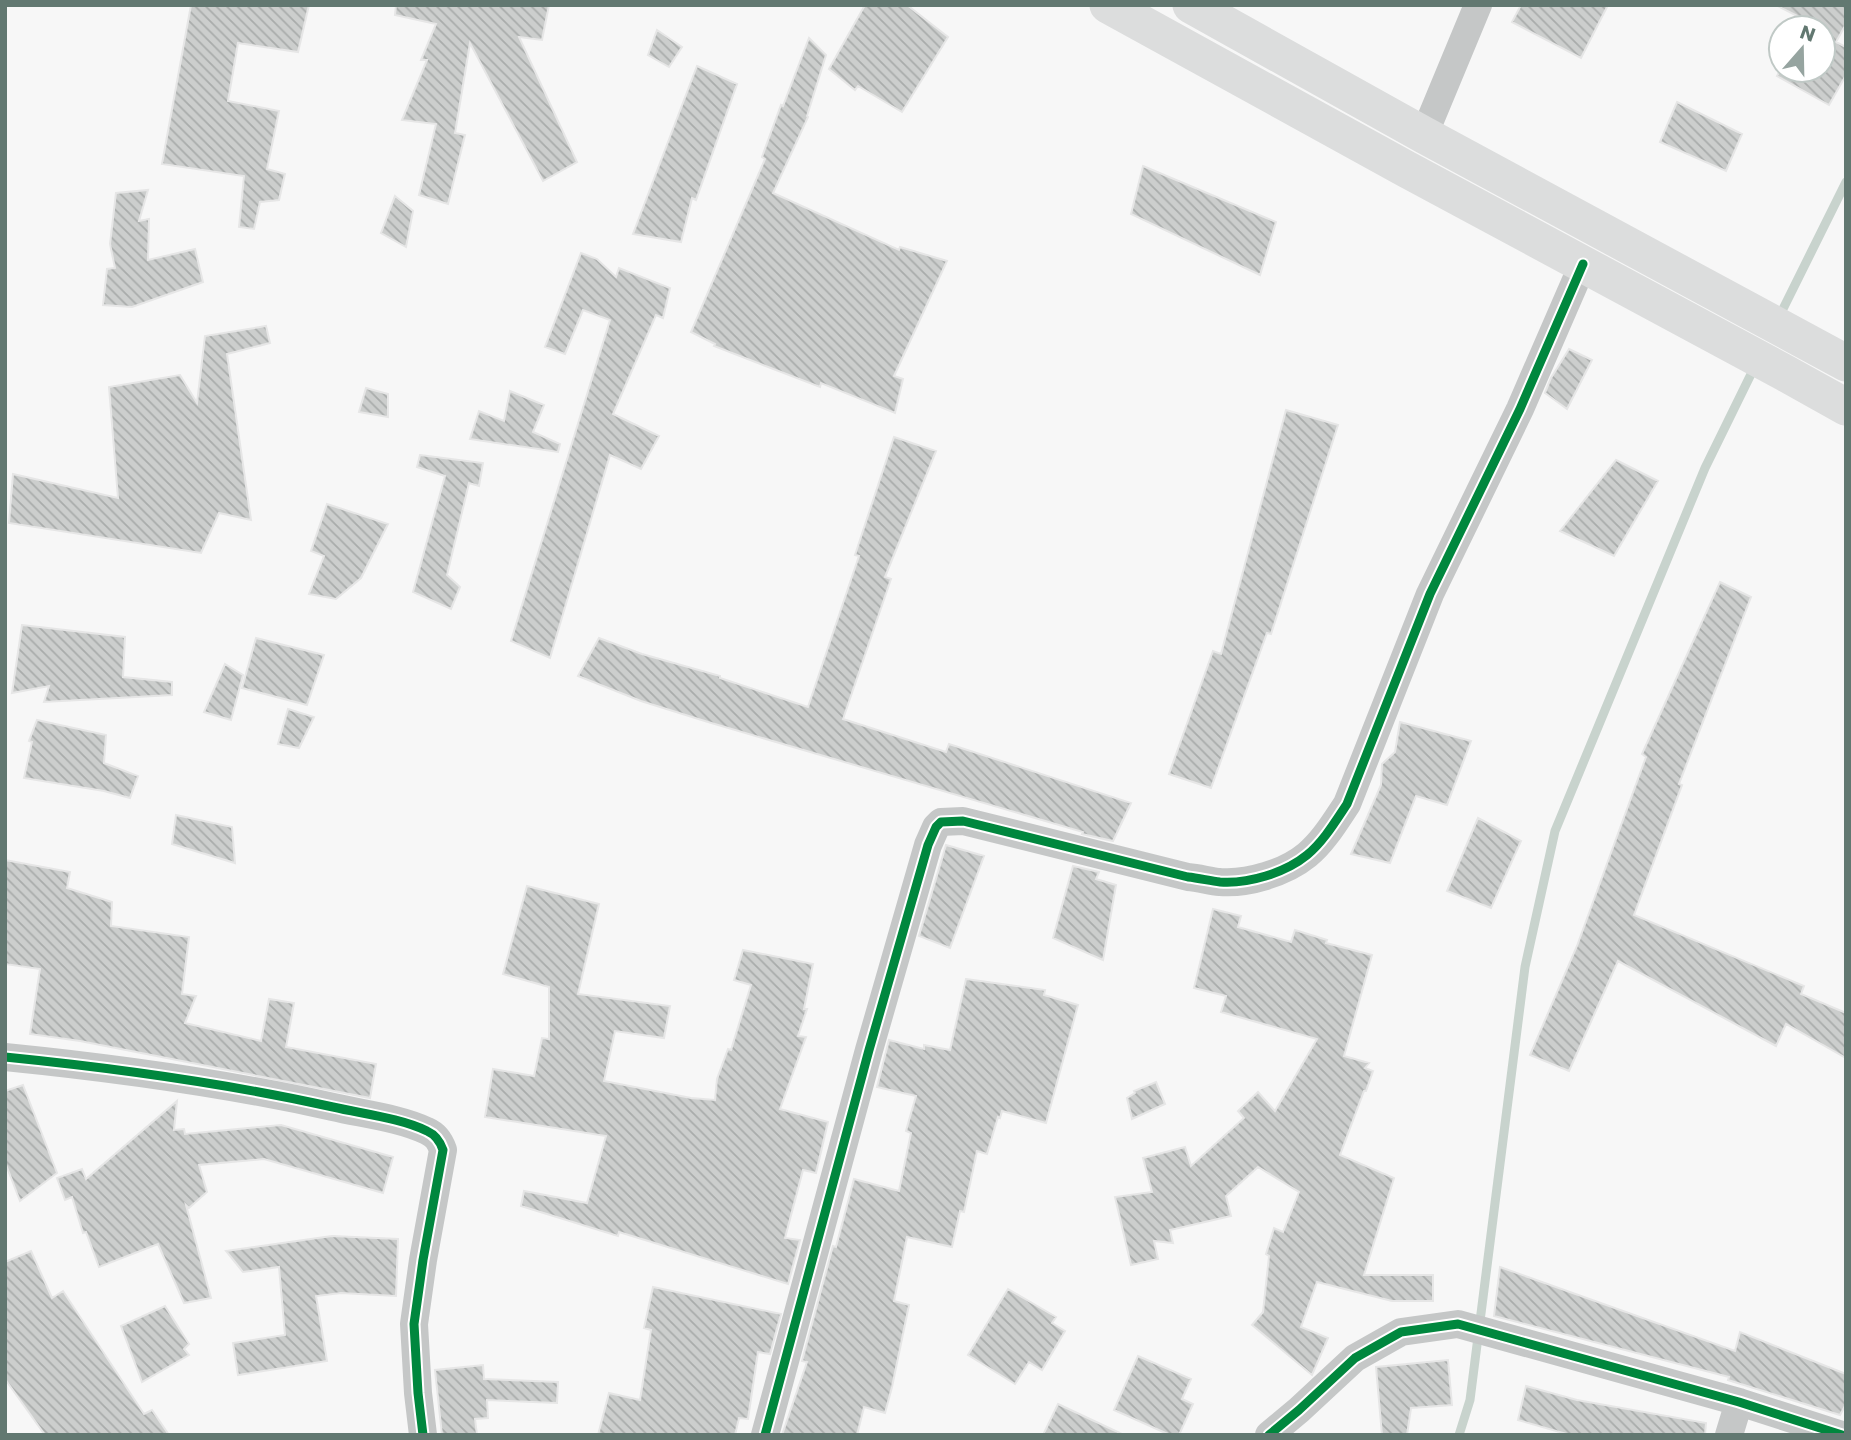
<svg xmlns="http://www.w3.org/2000/svg" width="1851" height="1440" viewBox="0 0 1851 1440" font-family="Poppins,sans-serif">
  <style>
    .lines { fill: none; stroke-linecap: round; stroke-linejoin: round }
    .stream { stroke: #c8d3cd; stroke-width: 9 }
    .building { fill: url(#building-back-hatch); stroke: #e6e6e6; stroke-width: 2 }
    .minor { stroke: #c5c7c7; stroke-width: 28 }
    .major { stroke: #dcdddd; stroke-width: 37 }
    .cycleway-casing { stroke: #fff; stroke-width: 13 }
    .cycleway { stroke: #00873e; stroke-width: 9 }
  </style>
  <defs>
    <pattern id="building-back-hatch" width="6" height="6" patternUnits="userSpaceOnUse" patternTransform="scale(1.75)"><rect width="6" height="6" fill="#cccecd"/><path d="M-1 5l2 2M0 0l6 6M5-1l2 2" fill="none" stroke="#a9acab"/></pattern>
  </defs>
  <rect width="100%" height="100%" fill="#f7f7f7"/>
  <g class="lines">
    <!-- stream -->
    <path class="stream" d="M1778,319l68,-137
      M1459,1435l11,-35 55,-433 30,-136 150,-363 50,-102"/>
  </g>
  <!-- building -->
  <path class="building" d="M191,5h118l-11,47 -60,-9 -10,58 51,10 -12,58 18,5 -6,26 -19,2 -6,27 -15,-2 5,-51 -82,-12z
    M396,5h153l-7,35 -23,-3 58,125 -34,19 -73,-138 -15,90 10,2 -17,69 -29,-9 17,-71 -34,-4 25,-60h-6l15,-36 -41,-9z
    M865,5h42l41,32 -46,75 -44,-26 -3,4 -26,-21z
    M1521,5h87l-27,53 -69,-36z
    M1776,5h70v19l-10,18 10,5v28l-17,30 -52,-29 4,-8v2h42v-42h-20l4,-7z
    M657,30l25,17 -13,20 -21,-12z
    M809,38l17,17 -19,61 1,1 -35,76 126,57 1,-3 47,14 -53,115 9,3 -8,34 -74,-30 -1,4 -106,-41 1,-2 -24,-12 74,-173 -3,-2 19,-52 2,1z
    M697,66l40,18 -41,116 -4,-2 -11,44 -48,-8z
    M1677,102l65,32 -16,37 -66,-29z
    M1143,166l133,56 -16,53 -129,-61z
    M148,190l-9,31 10,-2 -1,41 47,-11 8,33 -71,25 -29,-2 4,-36 8,-1 -5,-24 6,-51z
    M395,196l18,15 -7,36 -25,-14z
    M581,253l16,6 19,18 3,-9 51,20 -7,30 -7,-3 -43,99 46,22 -18,33 -31,-14 -60,203 -39,-17 99,-321 -27,-10 -18,44 -20,-7z
    M266,326l4,17 -43,11 24,166 -32,-7 -18,40 -192,-30 4,-49 105,24 -9,-111 71,-12 17,28 8,-67z
    M1569,349l23,11 -25,49 -22,-16 6,-15z
    M366,388l22,6v23l-29,-5z
    M510,391l34,14 -11,27 27,12 -2,8 -88,-13 9,-28 25,10z
    M1286,410l52,15 -67,209 -4,-1 -56,155 -42,-14 44,-123 8,3z
    M894,437l42,14 -51,126 6,2 -48,140 103,33 3,-8 182,59 -18,38 -31,-7 1,-2 -375,-110 -67,-21 -63,-25 21,-38 43,16 78,22v2l88,29 51,-151 -4,-1z
    M420,455l63,8 -4,23 -10,-3 -22,92 13,12 -9,22 -38,-17 32,-116 -28,-9z
    M1616,460l42,21 -44,75 -54,-25z
    M327,504l61,20 -27,54 -25,21 -27,-5 15,-38 -13,-5z
    M1720,582l31,15 -72,187 3,1 -48,130 170,71 -3,8 45,19v45l-60,-34 -10,22 -158,-85 -49,110 -39,-16 47,-109 69,-189 -4,-3z
    M22,625l103,12 -2,40 49,5v13l-128,7 5,-16 -37,7z
    M256,638l68,17 -17,50 -65,-17z
    M225,664l18,11 -12,45 -27,-8z
    M288,709l26,8 -15,31 -21,-4z
    M37,720l69,15 -2,28 34,13 -8,22 -26,-7 -80,-13 8,-36 -3,-1z
    M1400,722l71,19 -24,64 -31,-9 -26,67 -39,-9 30,-69 1,-21 13,-12z
    M176,815l56,12 3,36 -63,-19z
    M1478,818l43,23 -30,67 -44,-17z
    M946,845l38,11 -34,92 -31,-12z
    M5,860l65,12 -3,16 45,14 -1,24 78,11 -7,57 14,2 -11,27 76,18 8,-42 25,4 -8,44 90,17 -6,34 -290,-57 -50,-7 10,-65 -35,-5z
    M1073,866l26,6 -3,7 20,6 -13,75 -50,-22z
    M527,886l72,18 -21,90 92,12 -6,32 -49,-7 -11,50 87,17 24,2 2,-21 11,-30 3,1 20,-65 -17,-5 9,-30 70,14 -9,45h3l-9,27 8,1 -26,72 48,13 -12,51 -13,-3 -18,68 15,2 -12,44 -169,-52 -1,4 -97,-30 3,-15 63,12 19,-67 -121,-19 8,-48 41,7 8,-38 7,1v-52l-46,-13z
    M1213,909l28,7 -3,11 53,15 4,-12 32,10 -1,3 46,12 -28,101 25,7 -4,5 8,3 -7,20h-2l-24,64 54,23 -30,97h69v26h-41l-75,-19 -16,45 27,11 -16,37 -60,-50 11,-13 6,-56 -3,-2 8,-26 9,4 16,-40 -41,-25 -32,29 5,20 -61,14 3,13 -19,-2 4,18 -27,6 -16,-68 37,-5 -9,-34 42,-11 6,19 53,-48 -6,-7 20,-19 17,19 42,-72 -96,-27 5,-16 -32,-8z
    M966,979l79,11 -1,5 34,10 -32,118 -44,-12 -2,7 -2,-1 -11,37 -10,-3 -13,61 -4,-1 -8,36 -45,-10 -13,64 15,4 -17,82 -7,26 -21,-6 -7,28h-75l25,-73 -5,-1 31,-115 3,1 18,-68 45,12 12,-58 -5,-2 10,-35 -39,-9 12,-47 35,9v-4l26,5z
    M1156,1082l9,22 -33,15 -5,-21 8,-5 -1,-2z
    M23,1085l34,88 -37,28 -15,-39v-71z
    M177,1101l-3,29 10,-1 1,5 96,-9 112,32 -10,36 -119,-34 -65,6 8,27 -18,16 -3,-3 25,93 -27,5 -26,-59 -59,23 -13,-35 -3,1 -11,-36 -7,3 -8,-22 25,-9 4,10z
    M332,1236l66,3 -2,57 -55,-3 -25,3 11,65 -89,14 -5,-32 52,-8 -6,-68 -36,5 -17,-21z
    M31,1251l21,47 11,-7 81,123 8,-4 17,25h-124l-40,-56v-117z
    M1500,1267l235,84 5,-19 106,42v30l-6,11 -112,-35 1,-3 -235,-61z
    M653,1287l128,27 -11,40 -12,-2 -10,67 -9,-1 -4,17h-137l11,-42 31,7 11,-70 -7,-2z
    M1008,1289l48,28 -4,6 13,8 -23,39 -13,-8 -14,22 -47,-29z
    M165,1306l24,38 -5,5 5,6 -47,27 -21,-56z
    M1138,1356l53,23 -9,20 11,5 -14,31h-9l-56,-25z
    M1448,1360l4,45 -41,3 -4,27h-25l-6,-68z
    M483,1365l1,14 74,3 -1,21 -70,-3 1,18 -13,1 2,16h-35l-7,-65z
    M1526,1386l51,14 129,23 -1,12h-135l-52,-15z
    M1058,1404l66,31h-81z"/>
  <g class="lines">
    <!-- minor -->
    <path class="minor" d="M1424,135l54,-130
      M5,1057c110,11 220,26 328,50 30,7 67,11 94,24 9,4 13,10 16,19l-20,110 -9,64 4,69 5,42
      M765,1435l104,-385 59,-205 8,-18 5,-5 22,-1 225,56c11,1 22,4 32,5 28,2 65,-9 87,-27 16,-13 28,-33 40,-51l83,-210 90,-185 63,-145
      M1269,1435l30,-25 56,-52 46,-26 57,-8 281,78 103,33
      M1729,1435l10,-33"/>
    <!-- major -->
    <path class="major" d="M1108,5l298,164 379,204 61,34
      M1191,5l233,130 422,228"/>
    <!-- cycleway casing -->
    <g class="cycleway-casing">
      <path id="cycleway" d="M5,1057c110,11 220,26 328,50 30,7 67,11 94,24 9,4 13,10 16,19l-20,110 -9,64 4,69 5,42
        M765,1435l104,-385 59,-205 8,-18 5,-5 22,-1 225,56c11,1 22,4 32,5 28,2 65,-9 87,-27 16,-13 28,-33 40,-51l83,-210 90,-185 63,-145
        M1269,1435l30,-25 56,-52 46,-26 57,-8 281,78 103,33"/>
    </g>
    <!-- cycleway -->
    <use href="#cycleway" class="cycleway"/>
  </g>
  <!-- border -->
  <rect width="1851" height="1440" fill="none" stroke="#627871" stroke-width="14"/>
  <!-- north arrow -->
  <g transform="translate(1802 49) rotate(20)"><circle r="33" fill="#ffffff" stroke="#c0c9c6" stroke-width="2"/>
  <path d="M0-5L12 26L0 18L-12 26Z" fill="#96a4a0"/>
  <text y="-10" font-size="19" font-weight="bold" text-anchor="middle" fill="#627871">N</text>
  </g>
</svg>
